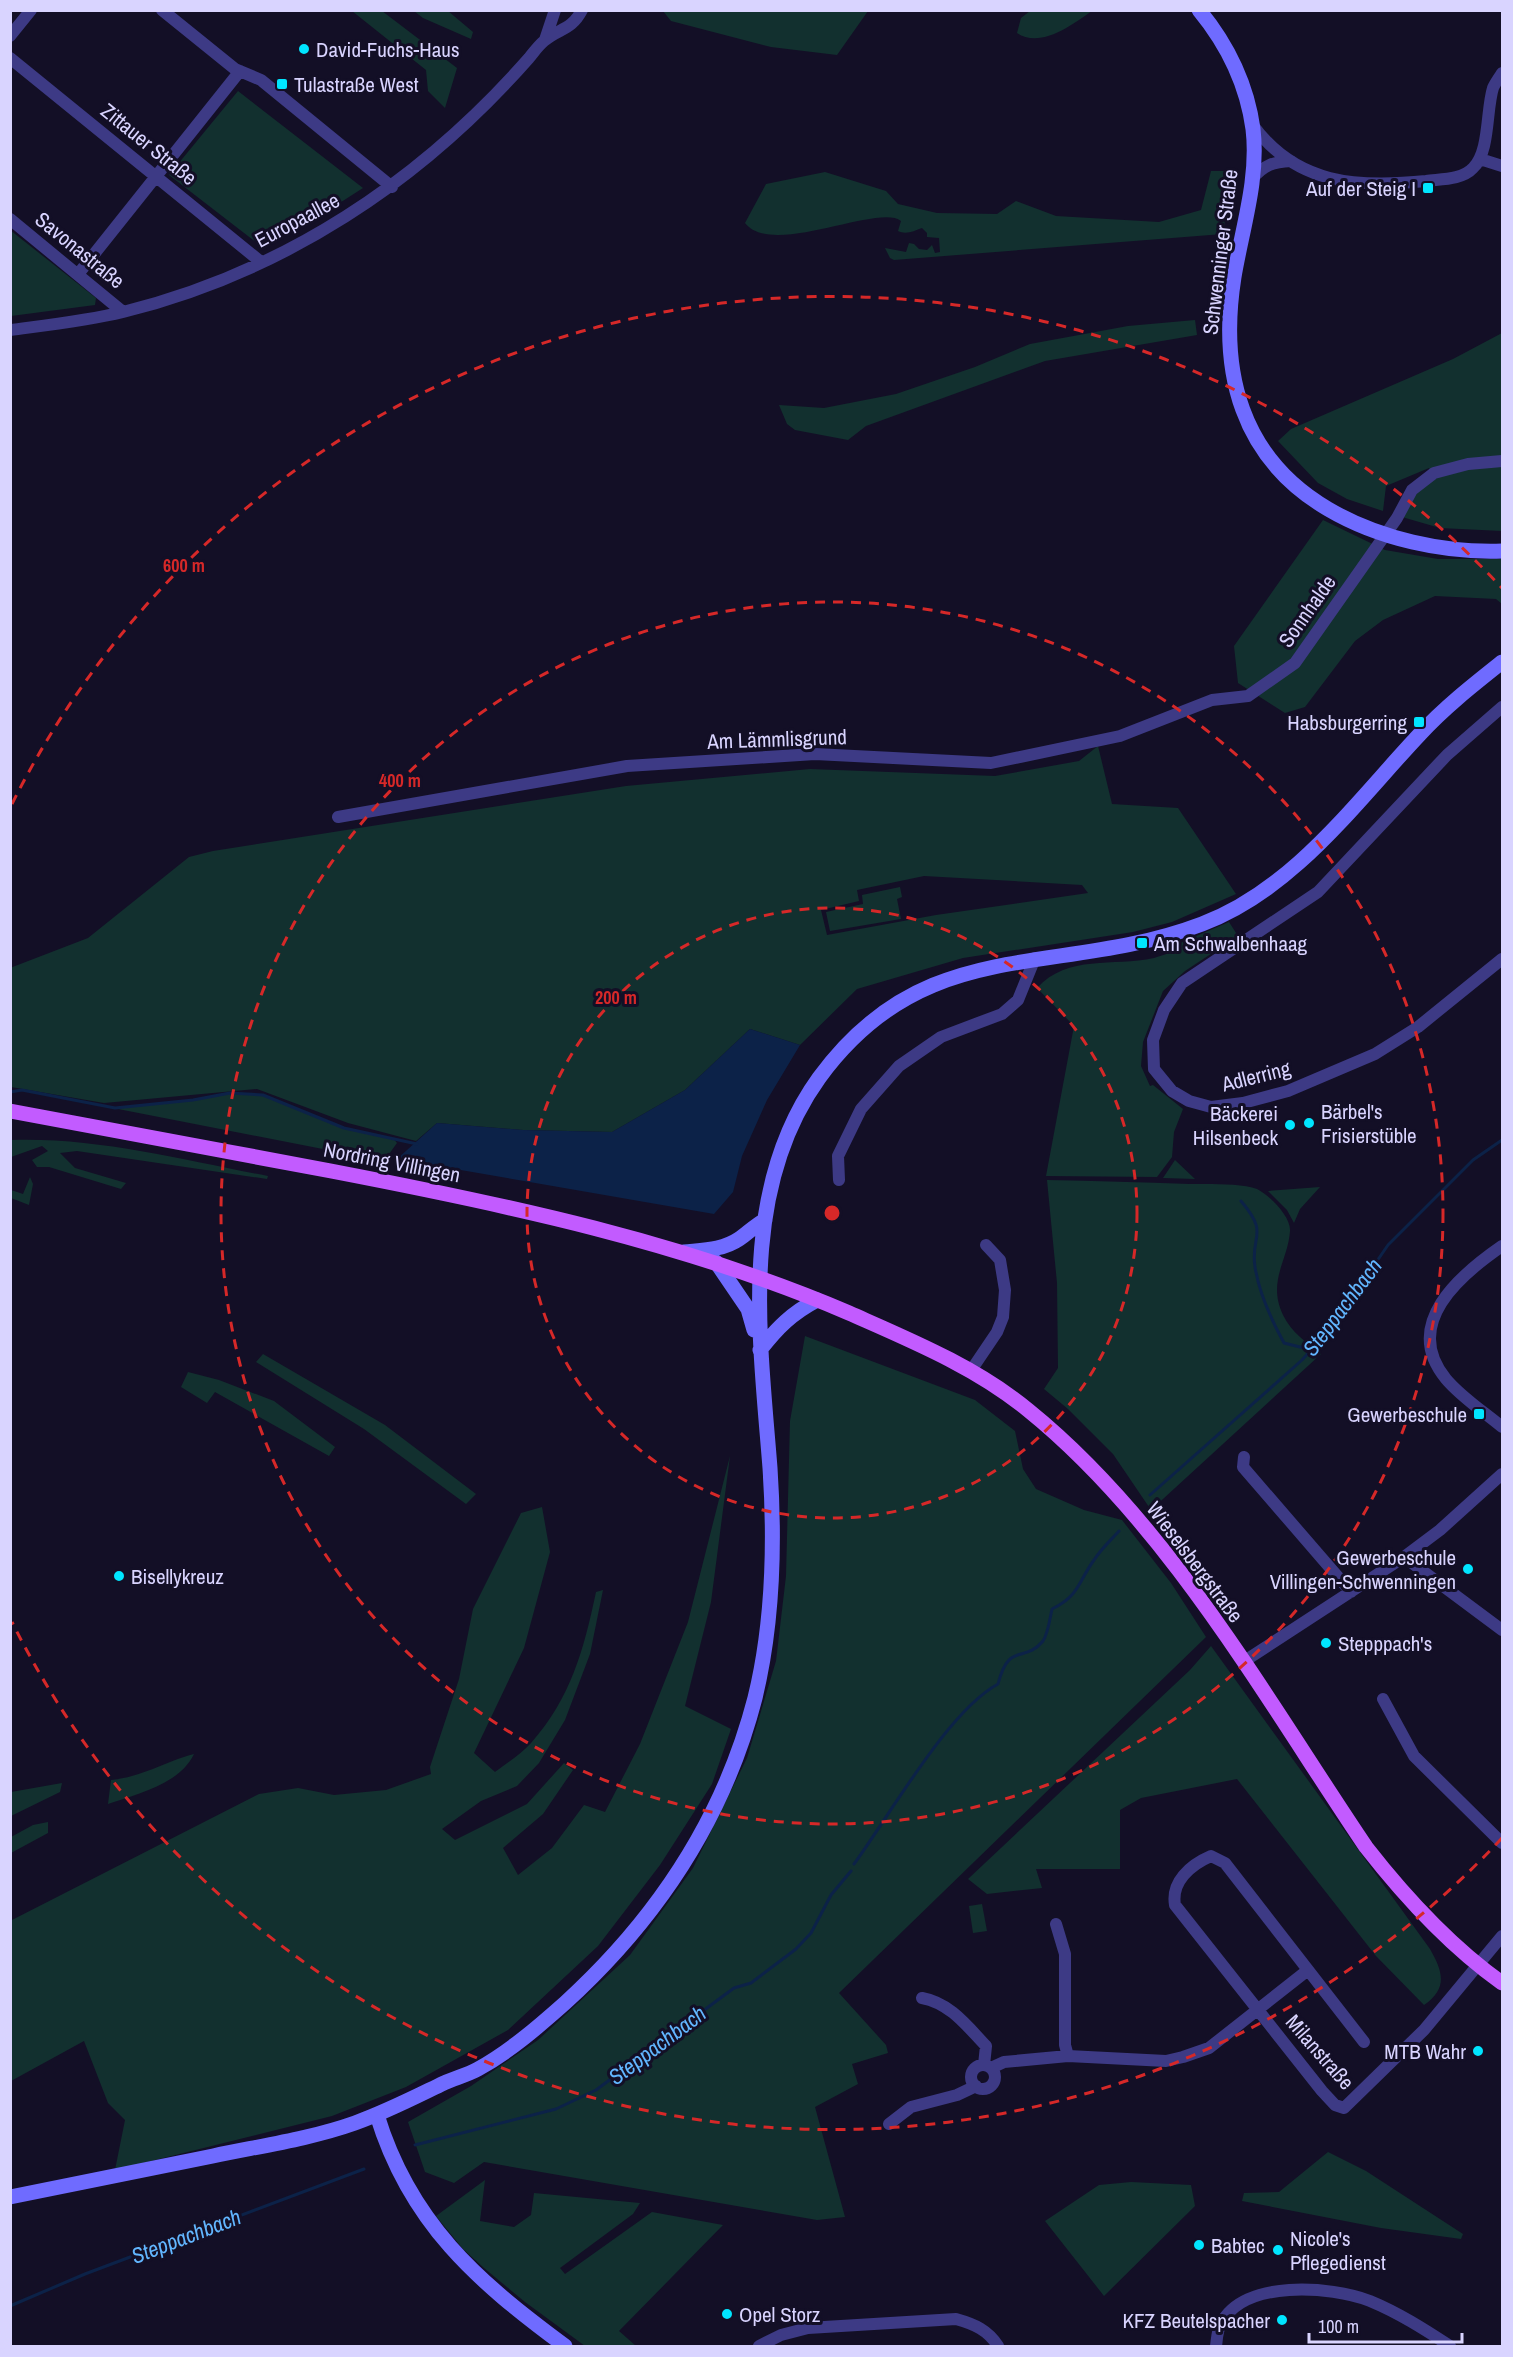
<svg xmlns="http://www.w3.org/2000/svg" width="1513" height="2357" viewBox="0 0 1513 2357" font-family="'Archivo Narrow',sans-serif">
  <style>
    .green { fill: #12302f; fill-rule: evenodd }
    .water { fill: #0c2248 }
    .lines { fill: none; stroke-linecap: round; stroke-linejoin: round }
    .stream { stroke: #0c2248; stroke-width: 3 }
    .street { stroke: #3d3a85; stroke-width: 12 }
    .secondary { stroke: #6f6bff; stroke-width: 15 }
    .primary { stroke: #c25bff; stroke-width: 15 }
    .ring { fill: none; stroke: #d62828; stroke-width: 3; stroke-dasharray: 10 8 }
    .poi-dot { fill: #00e5ff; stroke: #130f26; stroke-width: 2 }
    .labels { text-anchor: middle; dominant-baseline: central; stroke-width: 6; stroke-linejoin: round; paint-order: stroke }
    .poi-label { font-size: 21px; fill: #d9d4ff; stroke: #130f26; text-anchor: start }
    .street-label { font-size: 21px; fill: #d9d4ff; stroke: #130f26 }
    .water-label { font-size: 22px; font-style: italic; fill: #62b6ff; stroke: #130f26 }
    .centre { fill: #d62828; stroke: #130f26; stroke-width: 3 }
    .ring-label { font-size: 18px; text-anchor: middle; font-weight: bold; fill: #d62828; stroke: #130f26; stroke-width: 6; stroke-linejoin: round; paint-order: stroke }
  </style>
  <rect width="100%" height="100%" fill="#130f26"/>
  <!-- green -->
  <path class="green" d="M352,11h30l75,57 -12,40 -17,-17 -2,-21z
    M414,11h34l25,21 -2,7 -48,-21z
    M663,11h205l-31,44 -66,-8 -100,-26z
    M1030,11v-1l62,1c-20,14 -52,38 -75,22l4,-15z
    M238,91l125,97 -53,34 -48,25 -93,-72z
    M1211,171h21l-9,63 -329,26 -4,-2 -5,-10 21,4 3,-9 5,1 5,5 8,1 5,-5 3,8 5,-1 -1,-14 -12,-1v-4l-5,-5c-8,3 -16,7 -24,3l3,-10c-22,-18 -129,37 -156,2l21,-39 59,-12 61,19 12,13 39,9 60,1 19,-13 40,15 103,6 42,-12z
    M10,230l86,68 -1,7 -84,11z
    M1195,320l2,15 -152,26 -179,65 -18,14 -53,-10 -8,-6 -8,-19 45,3 72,-14 79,-27 55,-23 98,-18z
    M1502,333v198l-62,-3 -38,-11 13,-23 18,-16 -4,-10 -43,18 -3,25 -36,-12 -29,-16 -40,-42 13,-12 162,-70z
    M1323,520l62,30 53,9h64v45l-6,-5 -61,-3 -52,24 -28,21 -50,66 -20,6 -47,-30 -4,-37z
    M1098,746l14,58 66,4 58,86 -64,28 -39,10 -170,26 -106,31 -57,56 -50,-16 -65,61 -73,42 -89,-2 -86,-7 -21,18 -68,-18 -91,-34 -153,14 -93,-16 -1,-119 78,-30 101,-81 24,-6 413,-65 184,-17 185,7 84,-15zM924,876l158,9 6,8 -152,22 -109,20 -6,-25 38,-9 -2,-11z
    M900,887l2,10 -5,2 4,20 -71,12 -4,-19 37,-8 -1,-9z
    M1229,922l9,14 -53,35 -22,20 -20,51 -2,24 9,20 3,-1 30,24 -9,23 -2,25 -15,20 -111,-1 28,-150 -37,-38c31,-34 76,-21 117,-30 7,-2 15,-5 22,-8l4,-7z
    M230,1093l33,2 81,33 49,10 4,5 -13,18 -271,-53 80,-8z
    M11,1140c86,-3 172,20 257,36l-1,3 -190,-28 -17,2 15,15 51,15 -5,6 -72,-22h-12l-5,-7 16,-9 -6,-5 -31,11z
    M1175,1160l20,19 -32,-1z
    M30,1177l3,7 -4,21 -18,-7v-8l12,4z
    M1047,1180c48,1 95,2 142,4 18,0 52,-1 68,5 12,6 34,27 33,42 -2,30 -23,50 -7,84 8,17 24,28 38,39l-170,156 -38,-56 -45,-45 -24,-20 14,-21 -1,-85z
    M1320,1187l-20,22 -6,14 -7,-13 -19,-19z
    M805,1336l170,64 40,31 8,38 13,20 48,21 38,10 49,63 35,54 -367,356 47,52 2,8 -36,11 6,20 -43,23 30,110 -28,3 -333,-58 -30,21 -29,-11 -17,-50 63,-36 67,-46 92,-85 63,-87 54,-110 29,-97 10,-85 4,-155z
    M263,1354l122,71 91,69 -10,10 -102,-75 -108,-67z
    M188,1372l31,8 55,21 61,46 -6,9 -114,-64 -8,11 -26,-16z
    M730,1456l-19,146 -26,104 46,23 -19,55 -52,81 -62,81 -90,84 -102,57 -74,29 -217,54 10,-50 -17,-17 -24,-62 -73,40 -1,-160 249,-127 39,-6 36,7 52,-5 45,-16 -1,-7 29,-88 14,-70 48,-96 21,-6 8,45 -26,96 -50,105 21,19c12,-9 26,-18 36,-29 40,-45 53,-94 65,-151l7,-2 -13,64 -25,66 -26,43 -22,23 -36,15 -39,28 13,11 72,-36 37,-41 9,7 -30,44 -40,34 15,27 34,-27 32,-43 21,7 35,-68 48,-122z
    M1211,1646l219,303c13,23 18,39 -6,56l-48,-49 -139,-177 -96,19 -21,12v59h-84l6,19 -55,6 -19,-15 222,-209z
    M194,1754c-14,30 -57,40 -86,50l3,-24c31,-3 53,-18 83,-26z
    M62,1783l-2,9 -49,24v-24z
    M48,1822v11l-37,20v-16l22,-12z
    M982,1904l5,27 -14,2 -4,-27z
    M1328,2152l38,19 97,63 -2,5 -80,-11 -139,-27 2,-8 35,-1z
    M485,2180l-5,41 34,6 17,-12 3,-22 106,10 -7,11 -73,54 5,6 87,-62 71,13 -104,106 17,15h-51l-60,-44 -41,-34 -21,-19 -27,-33z
    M1131,2182l60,3 4,21 -91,90 -59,-75 54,-36z"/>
  <!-- water -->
  <path class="water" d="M750,1029l50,16 -33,55 -25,56 -9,36 -19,22 -317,-55 40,-36 86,7 89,2 73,-42z"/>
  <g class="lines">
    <!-- stream -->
    <path class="stream" d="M10,1092l12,-2 93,18 78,-8 37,-7 33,2 81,33 73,16
      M1241,1201c29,34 9,34 14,66 4,26 17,54 29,76l28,7
      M1150,1495l152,-135 29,-32 57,-83 85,-85 29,-20
      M854,1864c36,-49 94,-153 144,-180 11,-43 26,-20 45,-43 5,-7 7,-23 9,-32 28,-14 26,-27 42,-49 7,-11 17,-20 25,-29
      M415,2145l141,-36 40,-19 138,-102 17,-5 45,-34 15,-16 20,-38 20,-24
      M10,2306l75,-32 279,-105"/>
    <!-- street -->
    <path class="street" d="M162,10l73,59 26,11 131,107
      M10,36l21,-26
      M545,40l10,-30
      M10,58l251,204
      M1252,124c44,61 105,64 174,57 15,-2 36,-1 47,-13 17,-16 13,-58 20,-80 2,-5 6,-10 9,-15
      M1480,159l22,7
      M1252,179c12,-14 21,-17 39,-18
      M10,219l113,93
      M79,273l161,-202
      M10,330c38,-5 76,-9 113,-18 161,-40 297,-130 406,-254 5,-6 9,-12 15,-17 15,-13 27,-10 38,-31
      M1502,707l-55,48 -129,137 -136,91 -18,27 -11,30 1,29 18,22 17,10 22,6 32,-4 45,-12 87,-37 43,-27 84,-68
      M338,817l289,-51 188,-12 176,9 129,-27 92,-36 36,-4 47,-33 102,-145 15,-28 22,-17 34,-9 34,-3
      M839,1180l-1,-24 23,-47 38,-43 42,-29 61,-23 16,-14 17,-42
      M1502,1246c-42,29 -101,78 -56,133 15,18 38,33 56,48
      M970,1372l27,-40 6,-15 2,-27 -5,-30 -14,-15
      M1244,1457l-1,10 108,125
      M1404,1557l98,73
      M1243,1662l161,-105 36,-27 62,-56
      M1383,1699l31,57 88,87
      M1056,1924l9,30v91l3,11
      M922,1998c28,5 45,28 64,48l-2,19
      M1364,2042l-139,-179 -14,-7c-21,9 -40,26 -36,49l147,186 13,14 9,3 80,-78 78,-94
      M971 2077a12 12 0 1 1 24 0a12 12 0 1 1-24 0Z
      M991,2068l13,-6 64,-6 98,5 17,-4 26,-9 99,-78
      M889,2124l22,-17 46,-12 19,-9
      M759,2346l22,-11 27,-7 148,-9c18,5 32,11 42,27
      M1216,2346c1,-6 1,-16 5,-22 22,-45 110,-38 149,-23 29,12 54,28 80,45"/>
    <!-- secondary -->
    <path class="secondary" d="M1199,10c28,34 48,75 54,119 6,50 -11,100 -19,148 -15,95 7,181 94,232 51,30 116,44 174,42
      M684,1252c18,-2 39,-2 55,-13 9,-6 15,-13 26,-19
      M716,1262l32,47 6,21
      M760,1350c17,-22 32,-37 57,-50
      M377,2115c33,108 100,166 188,231
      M10,2197c68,-14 136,-28 203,-41 47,-10 97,-17 142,-33 31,-11 60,-26 89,-40 11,-5 23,-8 34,-14 31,-17 60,-42 87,-66 91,-83 159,-185 190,-305 18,-74 20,-155 15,-230 -10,-129 -32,-278 49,-390 107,-147 238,-99 383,-154 91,-34 153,-121 218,-190 25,-27 53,-49 82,-72"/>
    <!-- primary -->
    <path class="primary" d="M10,1111c108,20 214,40 321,60 177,34 352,71 518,142 61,27 127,54 179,97 140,113 238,289 338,437 39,50 84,99 136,136"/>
  </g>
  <!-- distance rings -->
  <g class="ring">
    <circle cx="832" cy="1213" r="305"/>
    <circle cx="832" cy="1213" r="611"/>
    <path d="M1502 1838A916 916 0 0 1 12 1622M12 804A916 916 0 0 1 1502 588"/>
  </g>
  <!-- markers -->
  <g class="poi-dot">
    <circle cx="304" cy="49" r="6"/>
    <rect x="276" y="78" width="12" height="12" rx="3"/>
    <rect x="1422" y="182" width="12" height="12" rx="3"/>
    <rect x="1413" y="716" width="12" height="12" rx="3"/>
    <rect x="1136" y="937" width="12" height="12" rx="3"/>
    <circle cx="1309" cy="1123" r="6"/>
    <circle cx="1290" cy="1125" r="6"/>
    <rect x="1473" y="1408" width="12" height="12" rx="3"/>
    <circle cx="1468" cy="1569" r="6"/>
    <circle cx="119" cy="1576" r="6"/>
    <circle cx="1326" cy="1643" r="6"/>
    <circle cx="1478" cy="2051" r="6"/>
    <circle cx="1199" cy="2245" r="6"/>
    <circle cx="1278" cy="2250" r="6"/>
    <circle cx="727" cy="2314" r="6"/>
    <circle cx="1282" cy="2320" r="6"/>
  </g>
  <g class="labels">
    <!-- poi labels -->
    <g class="poi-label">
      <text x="316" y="49">David-Fuchs-Haus</text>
      <text x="294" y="84">Tulastraße West</text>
      <text x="1416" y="188" text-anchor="end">Auf der Steig I</text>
      <text x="1407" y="722" text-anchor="end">Habsburgerring</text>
      <text x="1154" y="943">Am Schwalbenhaag</text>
      <text x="1321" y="1111">Bärbel's<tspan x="1321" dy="24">Frisierstüble</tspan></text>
      <text x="1278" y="1113" text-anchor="end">Bäckerei<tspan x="1278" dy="24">Hilsenbeck</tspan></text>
      <text x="1467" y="1414" text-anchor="end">Gewerbeschule</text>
      <text x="1456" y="1557" text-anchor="end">Gewerbeschule<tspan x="1456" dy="24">Villingen-Schwenningen</tspan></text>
      <text x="131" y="1576">Bisellykreuz</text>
      <text x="1338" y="1643">Stepppach's</text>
      <text x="1466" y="2051" text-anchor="end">MTB Wahr</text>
      <text x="1290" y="2238">Nicole's<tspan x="1290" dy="24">Pflegedienst</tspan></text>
      <text x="1211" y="2245">Babtec</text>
      <text x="739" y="2314">Opel Storz</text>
      <text x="1270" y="2320" text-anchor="end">KFZ Beutelspacher</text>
    </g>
    <!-- street labels -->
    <g class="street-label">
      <text transform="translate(149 144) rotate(39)">Zittauer Straße</text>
      <text transform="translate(297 220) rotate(-28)">Europaallee</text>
      <text transform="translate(80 250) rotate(39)">Savonastraße</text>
      <text transform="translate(1220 252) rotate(-83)">Schwenninger Straße</text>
      <text transform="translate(1307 611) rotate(-55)">Sonnhalde</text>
      <text transform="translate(777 739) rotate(-2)">Am Lämmlisgrund</text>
      <text transform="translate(1256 1076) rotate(-14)">Adlerring</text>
      <text transform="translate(392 1162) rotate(11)">Nordring Villingen</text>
      <text transform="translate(1195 1562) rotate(53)">Wieselsbergstraße</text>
      <text transform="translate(1320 2052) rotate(49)">Milanstraße</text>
    </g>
    <!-- water labels -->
    <g class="water-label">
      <text transform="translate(1342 1307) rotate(-53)">Steppachbach</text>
      <text transform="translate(657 2045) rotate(-37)">Steppachbach</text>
      <text transform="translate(186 2236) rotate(-21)">Steppachbach</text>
    </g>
  </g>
  <circle cx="832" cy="1213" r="9" class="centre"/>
  <g class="ring-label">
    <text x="184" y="572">600 m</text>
    <text x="400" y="787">400 m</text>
    <text x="616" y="1004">200 m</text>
  </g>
  <!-- border -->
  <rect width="1513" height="2357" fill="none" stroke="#d9d4ff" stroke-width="24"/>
  <!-- scale -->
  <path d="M1309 2333v9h153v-9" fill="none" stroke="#d9d4ff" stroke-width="3"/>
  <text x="1318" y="2333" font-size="18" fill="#d9d4ff" stroke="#130f26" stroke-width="4.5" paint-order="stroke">100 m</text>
</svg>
